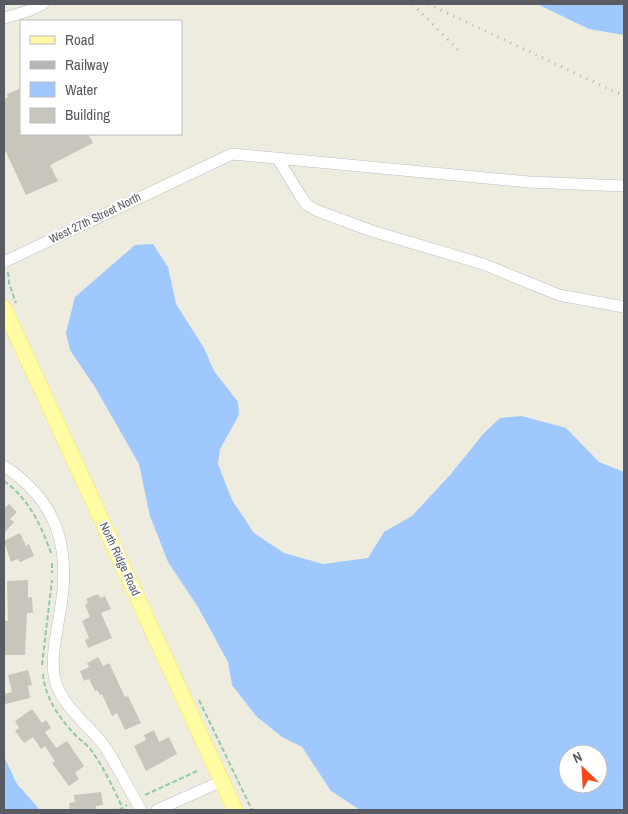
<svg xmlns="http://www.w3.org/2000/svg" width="628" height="814" viewBox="0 0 628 814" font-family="'Archivo Narrow',sans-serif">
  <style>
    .water { fill: #9ec8ff; fill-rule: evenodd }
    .building { fill: #c8c6bc }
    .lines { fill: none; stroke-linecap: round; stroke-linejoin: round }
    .minor-casing { stroke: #bdbec5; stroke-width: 12 }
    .major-casing { stroke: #ffe347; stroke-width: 16 }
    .path { stroke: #91c9a8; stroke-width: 2; stroke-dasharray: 5 2.5; stroke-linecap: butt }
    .minor { stroke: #fff; stroke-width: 11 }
    .major { stroke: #fffca3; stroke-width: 15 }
    .rail { stroke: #b4b5b5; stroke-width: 3; stroke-dasharray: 1 6; stroke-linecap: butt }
    .labels { text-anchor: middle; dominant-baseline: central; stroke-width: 4; stroke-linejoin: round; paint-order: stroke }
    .street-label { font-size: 12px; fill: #585c62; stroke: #fff }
  </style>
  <rect width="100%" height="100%" fill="#edecdf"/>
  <!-- water -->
  <path class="water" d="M537,4h87v31l-35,-6z
    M153,244l15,23 8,37 28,44 10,23 24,31 1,13 -19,34 -2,15 14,36 22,33 30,20 39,11 45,-6 16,-26 28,-16 38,-41 34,-42 16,-15 22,-2 44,12 33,34 25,10v338h-264l-29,-19 -29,-44 -20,-10 -26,-21 -24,-31 -4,-23 -30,-55 -30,-45 -18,-46 -11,-52 -44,-77 -25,-37 -4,-17 9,-36 60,-52zM568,754h30v30h-30z
    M4,757l13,27 23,26h-36z"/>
  <!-- building -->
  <path class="building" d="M21,88v46h67l5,9 -43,22 8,16 -32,14 -22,-47v-49l4,-2 -1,-3z
    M9,504l8,8 -7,7 4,3 -10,11v-25z
    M20,533l6,13 3,-2 5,12 -14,6 -2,-3 -7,3 -7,-21z
    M28,580v18l4,-1 1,16h-6l-2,42h-21v-34h4l-1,-40z
    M98,594l2,4 5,-2 6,13 -10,4 11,25 -24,10 -3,-8 4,-2 -7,-17 8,-4 -5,-12 3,-2 -2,-4z
    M98,657l5,9 6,-3 16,34 3,-1 13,27 -16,7 -8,-17 -5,3 -10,-22 -2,1 -3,-5 -2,1 -6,-12 -5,2 -4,-10 9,-4 -2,-4z
    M28,670l4,15 -4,1 2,12 -25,6 -1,-10 8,-2 -4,-17z
    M32,709l10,14 4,-3 5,8 -6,4 11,16 11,-7 17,25 -9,7 4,6 -10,7 -17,-23 3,-2 -10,-15 -4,3 -8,-12 -9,6 -9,-12 4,-3 -4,-7z
    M154,730l5,12 10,-5 8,17 -31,17 -12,-25 12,-6 -2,-5z
    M101,792l2,13 -7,1v4h-26l-1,-7 6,-1 -1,-7z"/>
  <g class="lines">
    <!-- minor casing -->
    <g class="minor-casing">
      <path id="minor" d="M4,18l24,-7 15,-7
        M278,159l22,36 7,10 11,6 54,20 111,33 76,31 65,12
        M4,262l228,-108 297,28 95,4
        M4,466c55,36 67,83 56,146 -3,20 -10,47 -5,68 7,26 32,44 48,64 14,20 25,45 38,66
        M157,810l65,-29"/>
    </g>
    <!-- major casing -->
    <g class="major-casing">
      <path id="major" d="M4,308l231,502"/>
    </g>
    <!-- path -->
    <path class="path" d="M8,272l1,11 7,20
      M4,481c25,18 37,44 47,72
      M52,563v10
      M42,665l10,-85
      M43,674c2,25 18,46 34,63 5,4 10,8 14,13 13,18 22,37 31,57
      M199,700l53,110
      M145,795l52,-24
      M119,810l8,-5"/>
    <!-- minor -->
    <use href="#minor" class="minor"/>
    <!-- major -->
    <use href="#major" class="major"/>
    <!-- rail -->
    <path class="rail" d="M413,4l48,49
      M428,4l196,92"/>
  </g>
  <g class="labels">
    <!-- street labels -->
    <g class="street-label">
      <text transform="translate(95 218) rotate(-26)">West 27th Street North</text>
      <text transform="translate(120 559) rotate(65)">North Ridge Road</text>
    </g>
  </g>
  <!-- border -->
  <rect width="628" height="814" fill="none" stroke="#585c62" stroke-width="10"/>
  <!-- legend -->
  <rect x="20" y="20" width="162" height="115" fill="#ffffff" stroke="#bcbec0"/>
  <rect x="30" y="36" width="25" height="8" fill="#fffca3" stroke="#bcbec0"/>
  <text x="65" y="45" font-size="15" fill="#585c62">Road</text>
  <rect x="30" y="61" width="25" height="8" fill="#b4b5b5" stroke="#bcbec0"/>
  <text x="65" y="70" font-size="15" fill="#585c62">Railway</text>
  <rect x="30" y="82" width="25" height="15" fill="#9ec8ff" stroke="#bcbec0"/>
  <text x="65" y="95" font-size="15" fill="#585c62">Water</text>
  <rect x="30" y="108" width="25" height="15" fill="#c8c6bc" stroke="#bcbec0"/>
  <text x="65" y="120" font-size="15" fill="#585c62">Building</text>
  <!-- north arrow -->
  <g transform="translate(583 769) rotate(335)"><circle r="24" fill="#ffffff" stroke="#bcbec0"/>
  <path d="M0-4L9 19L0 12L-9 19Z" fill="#fb4618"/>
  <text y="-8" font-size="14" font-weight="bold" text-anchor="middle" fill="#585c62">N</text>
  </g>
</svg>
